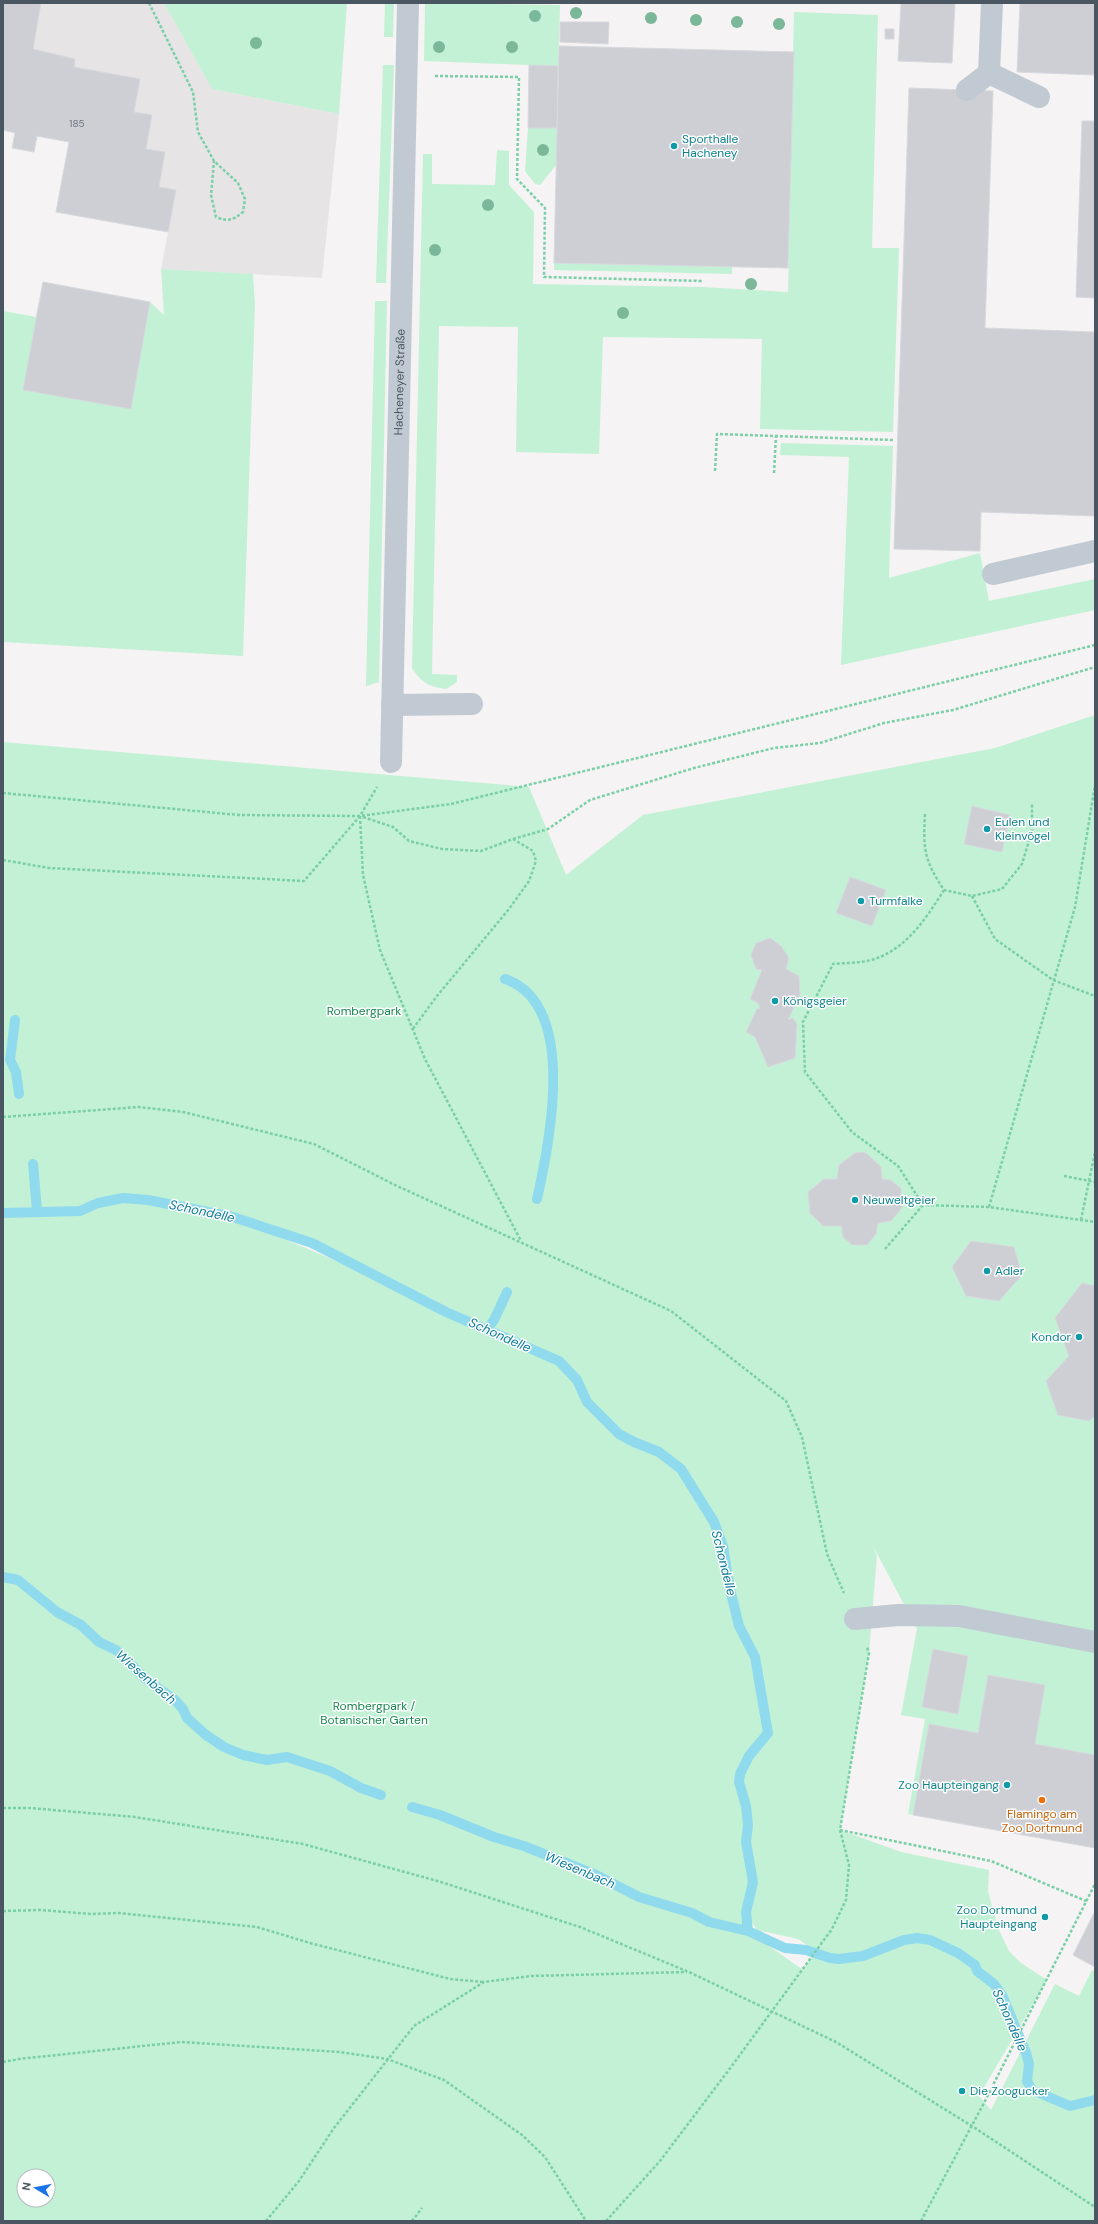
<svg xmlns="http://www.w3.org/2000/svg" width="1098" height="2224" viewBox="0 0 1098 2224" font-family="'DM Sans',sans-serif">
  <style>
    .education { fill: #e6e4e5 }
    .green { fill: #c3f1d5; fill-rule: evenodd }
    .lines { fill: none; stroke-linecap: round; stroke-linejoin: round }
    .stream { stroke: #90daee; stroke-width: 10 }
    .building { fill: #cdcfd5; stroke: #d7d9de }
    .path { stroke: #7ad0a6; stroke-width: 2.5; stroke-dasharray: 3 2; stroke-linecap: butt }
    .minor { stroke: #c1cad2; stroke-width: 22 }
    .tree { fill: #7bb799 }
    .culture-dot { fill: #0f9aa8; stroke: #fff; stroke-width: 1.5 }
    .food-dot { fill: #e8710a; stroke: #fff; stroke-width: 1.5 }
    .labels { text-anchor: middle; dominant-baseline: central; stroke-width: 3; stroke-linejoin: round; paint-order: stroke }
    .number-label { font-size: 10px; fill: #6b747e }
    .culture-label { font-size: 12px; fill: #0d838f; stroke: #fff; text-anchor: start }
    .street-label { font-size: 12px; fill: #4a5661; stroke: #fff }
    .park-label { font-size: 12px; fill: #17864f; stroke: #fff }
    .food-label { font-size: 12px; fill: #c56008; stroke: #fff }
    .water-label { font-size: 13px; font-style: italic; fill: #0c7c9b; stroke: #fff }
  </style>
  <rect width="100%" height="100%" fill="#f5f3f3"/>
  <!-- education -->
  <path class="education" d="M3,3h161l48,86 127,25 -17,164 -161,-9 7,-37 -112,-20 13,-70 -32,-6 -3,16 -22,-4 3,-15 -12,-3z"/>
  <!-- green -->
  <path class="green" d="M164,3h183l-8,111 -127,-25z
    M385,3h9l-1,34h-9z
    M425,3l135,2 -2,61 -134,-5z
    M794,12l84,3 -6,233h27l-6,184 -133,-3 2,-90 -159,-2 -4,117 -83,-2 2,-125 -79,-1 -7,348 25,1v7l-11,7c-17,-2 -25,-7 -34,-21l11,-514h9v30l63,1 2,-35 12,1v34l25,27 -1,72 169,3 86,5z
    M383,65h11l-8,218h-10z
    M528,128h29v36l-17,21 -5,-1 -10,-13z
    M554,263l178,4v7l-178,-4z
    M161,269l92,5 2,31 -12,351 -240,-14v-331l33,6 7,-35 107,20 14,13z
    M375,301h12l-8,381 -13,4z
    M781,443l112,3 -4,132 91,-25 9,48 106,-22v31l-254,55 8,-208 -69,-2z
    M1095,715v1133l-187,-34 17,-95 -24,-4 16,-86 -44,-83 4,10 -8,97 -29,177 61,22 88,18 -1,21 10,37 11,23 12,12 26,17 -68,116 12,14 64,-126 24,12 13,-26 3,2v249h-1092v-1479l526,45 37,88 77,-60 352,-67zM239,1219l73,24 74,39 -147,-62zM746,1913l11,17 41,9 18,12 -13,19 -55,-39zM24,2176h24v24h-24z"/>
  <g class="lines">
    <!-- stream -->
    <path class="stream" d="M505,979c73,25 45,163 32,220
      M15,1020l-5,40 6,12 3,22
      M33,1164l4,47
      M3,1213l77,-2 18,-8 25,-5 25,2 85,17 79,26 134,69 113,49 18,19 10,22 32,32 15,8 25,10 22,17 33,53 9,24 7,43 9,37 16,31 13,76 -19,23 -9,18 -1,8 7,24 2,19 -2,17 7,40 -7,30 2,19
      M487,1329l7,-9 13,-28
      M3,1577l15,3 39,32 24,13 18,17 17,8 32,31 27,19 8,9 4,9 19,17 18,12 19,8 24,5 20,-3 43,14 31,17 20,7
      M412,1807l28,8 54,22 30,9 72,29 43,22 53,16 17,9 39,9 37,17 21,2 24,8 9,1 24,-3 41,-16 13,-2 13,2 28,13 17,12 2,6 17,13 8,11 24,58 3,11 -2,17 5,9 38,16 25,-6"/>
  </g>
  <!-- building -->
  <path class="building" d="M3,3h38l-8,46 42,10 -1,8 66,12 -6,33 18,3 -6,34 19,3 -6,35 17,3 -8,42 -112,-20 13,-70 -32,-6 -3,16 -22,-4 3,-15 -12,-3z
    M901,3h54l-3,60 -54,-2z
    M1020,3h75v72l-78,-3z
    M560,22h49l-1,22 -48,-2z
    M885,29h9v10h-9z
    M559,46l235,6 -6,216 -234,-5z
    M529,65l29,1 -1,62h-29z
    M909,88l84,3 -8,237 110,4v184l-114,-4 -1,39 -86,-2z
    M1082,121h13v177l-19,-1z
    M43,282l107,20 -19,107 -108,-19z
    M972,806l38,9 -8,37 -38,-8z
    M850,877l36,13 -14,36 -36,-13z
    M770,938l11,8 8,12 -3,11 13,7 1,19 -12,25 5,-2 4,6 -2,34 -27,9 -13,-30 -9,-5 11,-23 3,-1 -2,-5 -8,-4 12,-29 -6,-1 -5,-14 5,-12z
    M865,1152l16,15 1,12 8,1 11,8 1,20 -11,13 -13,2 -2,11 -9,11h-15l-9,-8 -2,-11h-18l-13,-13 -2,-21 16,-13h13l2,-14 16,-12z
    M971,1241l43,6 8,28 -23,26 -33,-5 -14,-29z
    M1082,1283l13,3v130l-6,5 -31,-6 -12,-34 23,-25 -14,-38z
    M933,1649l35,7 -10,58 -36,-7z
    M988,1675l57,10 -10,59 60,11v93l-182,-33 16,-91 49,9z
    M1095,1911v56l-22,-12z"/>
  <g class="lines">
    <!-- path -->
    <path class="path" d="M149,3l44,89 5,40 16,29 24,22 7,16 -2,13c-10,8 -15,10 -27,5l-5,-22 3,-34
      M435,76l84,1 -2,102 28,29 -1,69 158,4
      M715,471l2,-37 176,6
      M774,473l2,-37
      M3,793l236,22 121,1 91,-12 644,-159
      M925,814c-2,35 -1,46 19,76l28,6 30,-7 20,-25 10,-33v-28
      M360,816l3,59 17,75 45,109 96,182
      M363,817l30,10 16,14 33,8 39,2 32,-12 20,12 3,10 -7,20 -20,28 -72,87 -25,34
      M513,839l35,-10 42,-29 104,-32 80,-20 46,-5 64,-20 69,-13 142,-43
      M3,860l46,8 255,13 56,-65 17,-29
      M944,890c-19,30 -40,63 -77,71 -11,2 -23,2 -34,3l-30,58 2,50 47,60 46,34 25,39 66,2 106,15
      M972,896l23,43 58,41 42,16
      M3,1117l136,-10 44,5 131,32 81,41 276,126 115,90 16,36 25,117 17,39
      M1064,1176l31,6
      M989,1207l86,-300 20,-122
      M1081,1220l14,-68
      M885,1249l38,-44
      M3,1808h27l105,9 168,27 138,38 139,45 109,45 147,70 136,84 123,81
      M840,1830l151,31 95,40
      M3,1911l37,-1 52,4 27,-1 138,14 53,16 140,36 33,3
      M3,2062l16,-3 162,-17 159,10 47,7 57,21 78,55 23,22 41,64
      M266,2221l33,-40 35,-53 80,-102 70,-44 47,-6 156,-4
      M412,2221l10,-13
      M606,2221l54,-60 71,-94 101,-138 14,-29 3,-35 -9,-35 29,-177 -2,-6
      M921,2221l64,-120 110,-217"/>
    <!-- minor -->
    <g class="minor">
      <path d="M989,73l50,24"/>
      <path d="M967,90l22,-17 3,-70"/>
      <path d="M993,574l102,-23"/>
      <path d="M392,705l80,-1"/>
      <path id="s1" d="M391,762l17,-759"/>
      <path d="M855,1619l43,-4 61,1 136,26"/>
    </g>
  </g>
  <!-- trees -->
  <g class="tree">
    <circle cx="576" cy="13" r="6"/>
    <circle cx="535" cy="16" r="6"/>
    <circle cx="651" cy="18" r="6"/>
    <circle cx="696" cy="20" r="6"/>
    <circle cx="737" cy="22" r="6"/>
    <circle cx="779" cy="24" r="6"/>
    <circle cx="256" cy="43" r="6"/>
    <circle cx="439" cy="47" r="6"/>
    <circle cx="512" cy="47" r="6"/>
    <circle cx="543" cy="150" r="6"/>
    <circle cx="488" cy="205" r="6"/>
    <circle cx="435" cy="250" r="6"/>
    <circle cx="751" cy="284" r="6"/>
    <circle cx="623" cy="313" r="6"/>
  </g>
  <!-- markers -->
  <g class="culture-dot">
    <circle cx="674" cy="146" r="4"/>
    <circle cx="987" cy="829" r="4"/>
    <circle cx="861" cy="901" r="4"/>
    <circle cx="775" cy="1001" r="4"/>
    <circle cx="855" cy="1200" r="4"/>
    <circle cx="987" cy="1271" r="4"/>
    <circle cx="1079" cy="1337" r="4"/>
    <circle cx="1007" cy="1785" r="4"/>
    <circle cx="1045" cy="1917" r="4"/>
    <circle cx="962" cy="2091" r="4"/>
  </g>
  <circle class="food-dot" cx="1042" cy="1800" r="4"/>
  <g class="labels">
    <!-- number labels -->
    <g class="number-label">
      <text x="77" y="123">185</text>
    </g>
    <!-- culture labels -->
    <g class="culture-label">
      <text x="682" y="139">Sporthalle<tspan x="682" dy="14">Hacheney</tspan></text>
      <text x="995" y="822">Eulen und<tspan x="995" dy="14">Kleinvögel</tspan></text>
      <text x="869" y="901">Turmfalke</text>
      <text x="783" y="1001">Königsgeier</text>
      <text x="863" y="1200">Neuweltgeier</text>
      <text x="995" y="1271">Adler</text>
      <text x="1071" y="1337" text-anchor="end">Kondor</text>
      <text x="999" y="1785" text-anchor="end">Zoo Haupteingang</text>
      <text x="1037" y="1910" text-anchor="end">Zoo Dortmund<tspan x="1037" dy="14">Haupteingang</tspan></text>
      <text x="970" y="2091">Die Zoogucker</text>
    </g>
    <!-- street labels -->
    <g class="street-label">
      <text stroke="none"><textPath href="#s1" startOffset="380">Hacheneyer Straße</textPath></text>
    </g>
    <!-- park labels -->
    <g class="park-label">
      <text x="364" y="1011">Rombergpark</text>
      <text x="374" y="1706">Rombergpark /<tspan x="374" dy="14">Botanischer Garten</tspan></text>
    </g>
    <!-- food labels -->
    <g class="food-label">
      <text x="1042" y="1814">Flamingo am<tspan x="1042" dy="14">Zoo Dortmund</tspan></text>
    </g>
    <!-- water labels -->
    <g class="water-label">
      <text transform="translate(202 1211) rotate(12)">Schondelle</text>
      <text transform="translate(500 1335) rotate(24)">Schondelle</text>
      <text transform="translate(724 1563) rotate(76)">Schondelle</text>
      <text transform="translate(146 1677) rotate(41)">Wiesenbach</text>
      <text transform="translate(580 1870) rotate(23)">Wiesenbach</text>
      <text transform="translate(1010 2020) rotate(66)">Schondelle</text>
    </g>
  </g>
  <!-- border -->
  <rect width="1098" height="2224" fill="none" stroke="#4a5661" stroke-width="8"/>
  <!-- north arrow -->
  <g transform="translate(36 2188) rotate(280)"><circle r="19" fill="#ffffff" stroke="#b7bbc0"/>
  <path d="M0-3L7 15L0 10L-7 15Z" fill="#1a73e8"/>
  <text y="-6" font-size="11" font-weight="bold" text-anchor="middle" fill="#4a5661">N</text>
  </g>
</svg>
